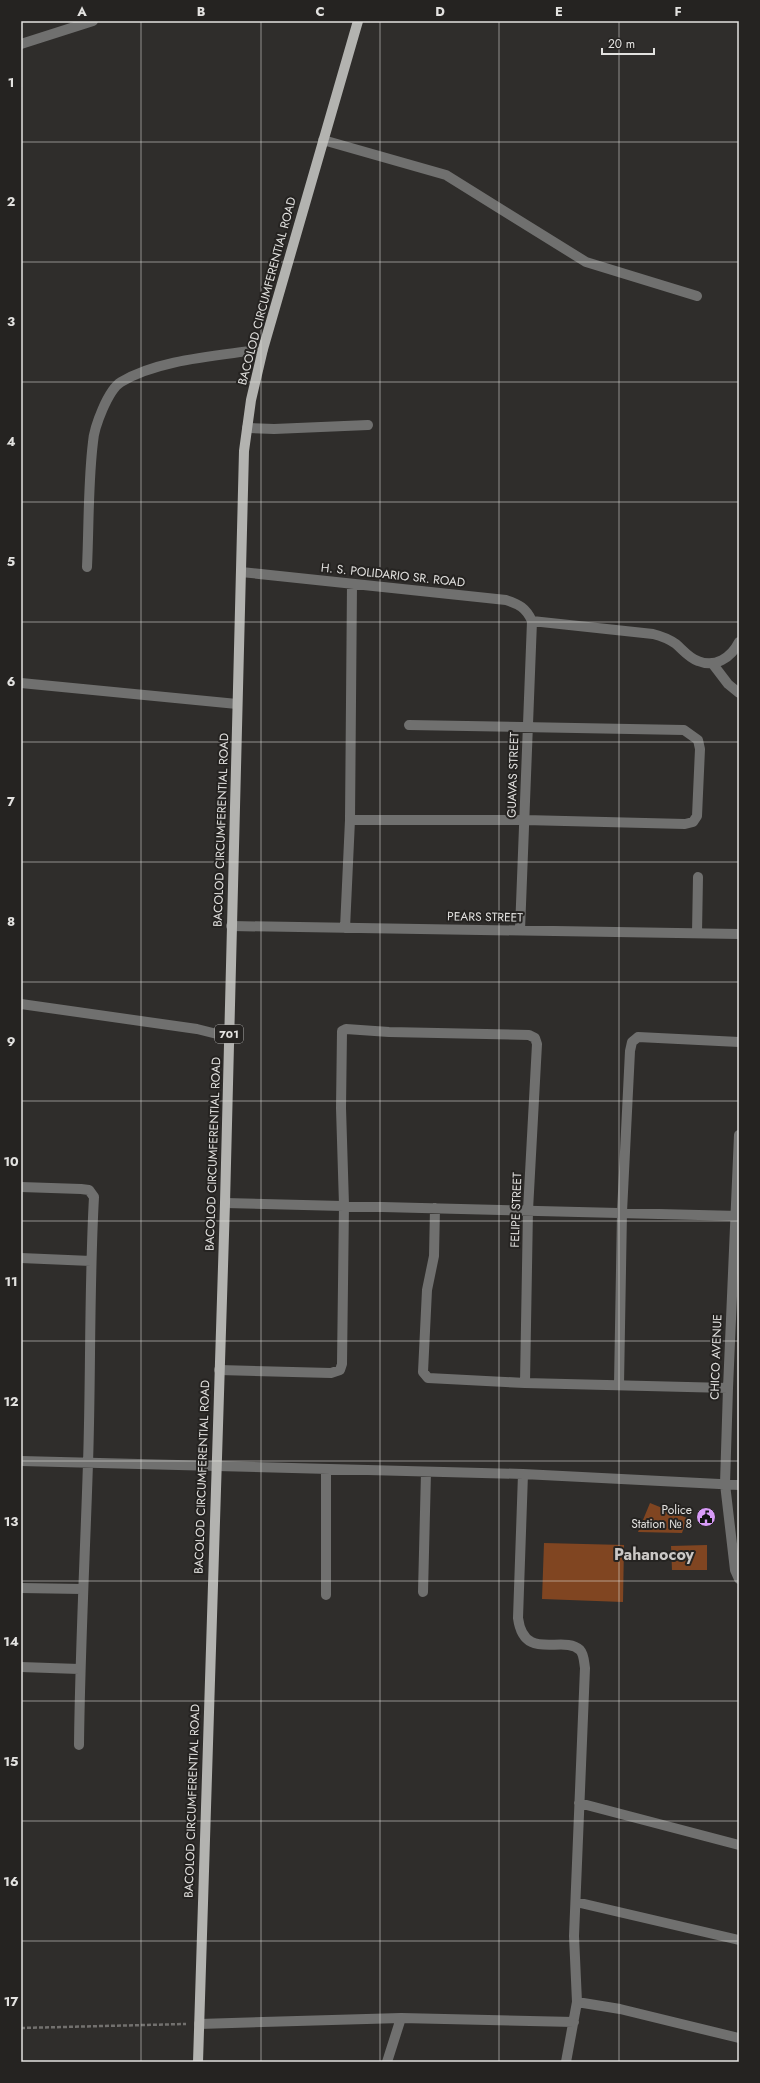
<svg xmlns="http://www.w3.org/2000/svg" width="760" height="2083" viewBox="0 0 760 2083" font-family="Jost,sans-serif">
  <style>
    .building { fill: #804521 }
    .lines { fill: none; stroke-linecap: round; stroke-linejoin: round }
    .path { stroke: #72706e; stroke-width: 2.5; stroke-dasharray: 4 2; stroke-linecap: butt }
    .minor { stroke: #70706f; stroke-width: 10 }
    .major { stroke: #b3b3b0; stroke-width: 10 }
    .grid { fill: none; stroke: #e3e2e0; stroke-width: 1; stroke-opacity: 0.55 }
    .labels { text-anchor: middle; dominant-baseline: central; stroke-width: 4; stroke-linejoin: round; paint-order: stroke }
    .shield { fill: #252321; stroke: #aaa9a7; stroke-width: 1 }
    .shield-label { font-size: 11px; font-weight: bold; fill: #e3e2e0 }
    .street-label { font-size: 12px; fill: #e3e2e0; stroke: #252321 }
    .poi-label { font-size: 12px; fill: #e3e2e0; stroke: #252321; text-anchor: end }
    .district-label { font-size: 16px; font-weight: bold; fill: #cac7c5; stroke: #252321 }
    .neatline { fill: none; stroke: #e3e2e0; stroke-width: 1.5 }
    .grid-label { font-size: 13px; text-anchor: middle; font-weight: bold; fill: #e3e2e0 }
  </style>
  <rect width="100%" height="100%" fill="#2f2d2b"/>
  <!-- building -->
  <path class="building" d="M650,1503l37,15 -5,15 -44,-1z
    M544,1543l80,2 -1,57 -81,-3z
    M707,1545v25h-35l-1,-24z"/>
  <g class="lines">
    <!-- path -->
    <path class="path" d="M21,2028l165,-4"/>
    <!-- minor -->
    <path class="minor" d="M21,44l72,-23
      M323,140l123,35 140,87 111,34
      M247,428l27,1 94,-4
      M87,567c2,-42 1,-84 6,-125 1,-15 15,-52 28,-60 38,-23 98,-26 142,-33
      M241,572l265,28c13,4 20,8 26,21l-12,309
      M532,621l121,13c8,2 16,5 23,10 7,6 13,14 22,17 17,7 33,-3 41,-19
      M712,663l16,21 11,9
      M21,683l216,21
      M350,820h175l160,4 8,-2 4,-6 3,-67 -2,-9 -14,-10 -275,-5
      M231,926l508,8
      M345,928l5,-108 2,-236
      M697,933l1,-56
      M21,1004l176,25 32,8
      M739,1135l-11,253 -3,96 10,86 4,9
      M21,1187l60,2 8,1 5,7c-5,89 -3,178 -6,266 -3,94 -8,188 -9,282
      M225,1203l514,13
      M435,1208l-1,48 -7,34 -4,82 5,6 97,5 203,5
      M21,1258l70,3
      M219,1370l112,3 9,-3 2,-6 2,-159 -3,-97 1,-77 4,-2 43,3 140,3 6,3 2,6 -9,166 -3,173
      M619,1385l3,-173 8,-161 2,-9 6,-5 101,5
      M21,1461l502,13 216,11
      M523,1474l-5,144c6,45 45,16 62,32 4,4 4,12 5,18l-11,268 3,66 -11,60
      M21,1588l61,1
      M423,1592l3,-120
      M326,1595v-125
      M21,1667l58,2
      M579,1803l160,42
      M576,1902l163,38
      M577,2002l43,7 119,29
      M199,2024l202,-6 173,4
      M387,2062l14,-44"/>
    <!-- major -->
    <path class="major" d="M198,2062l27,-859 19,-752 7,-51 12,-51 95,-328"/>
  </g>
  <!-- grid -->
  <path class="grid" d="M141,21v2041M261,21v2041M380,21v2041M499,21v2041M619,21v2041M21,142h718M21,262h718M21,382h718M21,502h718M21,622h718M21,742h718M21,862h718M21,982h718M21,1101h718M21,1221h718M21,1341h718M21,1461h718M21,1581h718M21,1701h718M21,1821h718M21,1941h718"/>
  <!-- icons -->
  <defs>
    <g id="civic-disc" transform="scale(1)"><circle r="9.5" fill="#d89bf8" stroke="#252321"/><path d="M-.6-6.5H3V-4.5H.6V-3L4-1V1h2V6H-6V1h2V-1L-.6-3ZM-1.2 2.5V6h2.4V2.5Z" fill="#111"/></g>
  </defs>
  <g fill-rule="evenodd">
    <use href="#civic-disc" x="706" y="1517"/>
  </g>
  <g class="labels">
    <!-- shield labels -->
    <rect class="shield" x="215" y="1025" width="28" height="18" rx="3"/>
    <g class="shield-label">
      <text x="229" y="1034">701</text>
    </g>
    <!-- street labels -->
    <g class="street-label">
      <text transform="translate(267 291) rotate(-75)">BACOLOD CIRCUMFERENTIAL ROAD</text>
      <text transform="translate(393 575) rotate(6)">H. S. POLIDARIO SR. ROAD</text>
      <text transform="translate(513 775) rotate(-88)">GUAVAS STREET</text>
      <text transform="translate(221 830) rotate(-88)">BACOLOD CIRCUMFERENTIAL ROAD</text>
      <text transform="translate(485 917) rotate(1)">PEARS STREET</text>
      <text transform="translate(213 1154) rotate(-88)">BACOLOD CIRCUMFERENTIAL ROAD</text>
      <text transform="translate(516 1210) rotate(-88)">FELIPE STREET</text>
      <text transform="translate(716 1357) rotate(-88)">CHICO AVENUE</text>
      <text transform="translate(202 1477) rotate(-88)">BACOLOD CIRCUMFERENTIAL ROAD</text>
      <text transform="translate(192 1801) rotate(-88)">BACOLOD CIRCUMFERENTIAL ROAD</text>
    </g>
    <!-- poi labels -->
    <g class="poi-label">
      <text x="692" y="1510">Police<tspan x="692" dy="14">Station № 8</tspan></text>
    </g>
    <!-- district labels -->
    <g class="district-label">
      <text x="654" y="1554">Pahanocoy</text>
    </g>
  </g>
  <!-- border -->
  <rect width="760" height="2083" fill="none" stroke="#252321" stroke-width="44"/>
  <!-- scale -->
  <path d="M602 48v6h52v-6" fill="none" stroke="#e3e2e0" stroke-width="2"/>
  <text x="608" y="48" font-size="12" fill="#e3e2e0" stroke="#252321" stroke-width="3" paint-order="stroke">20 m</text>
  <rect x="22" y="22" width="716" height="2039" class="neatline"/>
  <g class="grid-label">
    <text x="82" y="16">A</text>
    <text x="201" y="16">B</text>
    <text x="320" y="16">C</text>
    <text x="440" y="16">D</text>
    <text x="559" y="16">E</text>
    <text x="678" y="16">F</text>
    <text x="11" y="87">1</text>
    <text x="11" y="206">2</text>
    <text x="11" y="326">3</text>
    <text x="11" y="446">4</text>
    <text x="11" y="566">5</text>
    <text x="11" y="686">6</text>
    <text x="11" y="806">7</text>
    <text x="11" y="926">8</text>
    <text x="11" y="1046">9</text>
    <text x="11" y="1166">10</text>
    <text x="11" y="1286">11</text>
    <text x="11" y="1406">12</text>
    <text x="11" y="1526">13</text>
    <text x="11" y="1646">14</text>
    <text x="11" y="1766">15</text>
    <text x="11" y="1886">16</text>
    <text x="11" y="2006">17</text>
  </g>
</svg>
